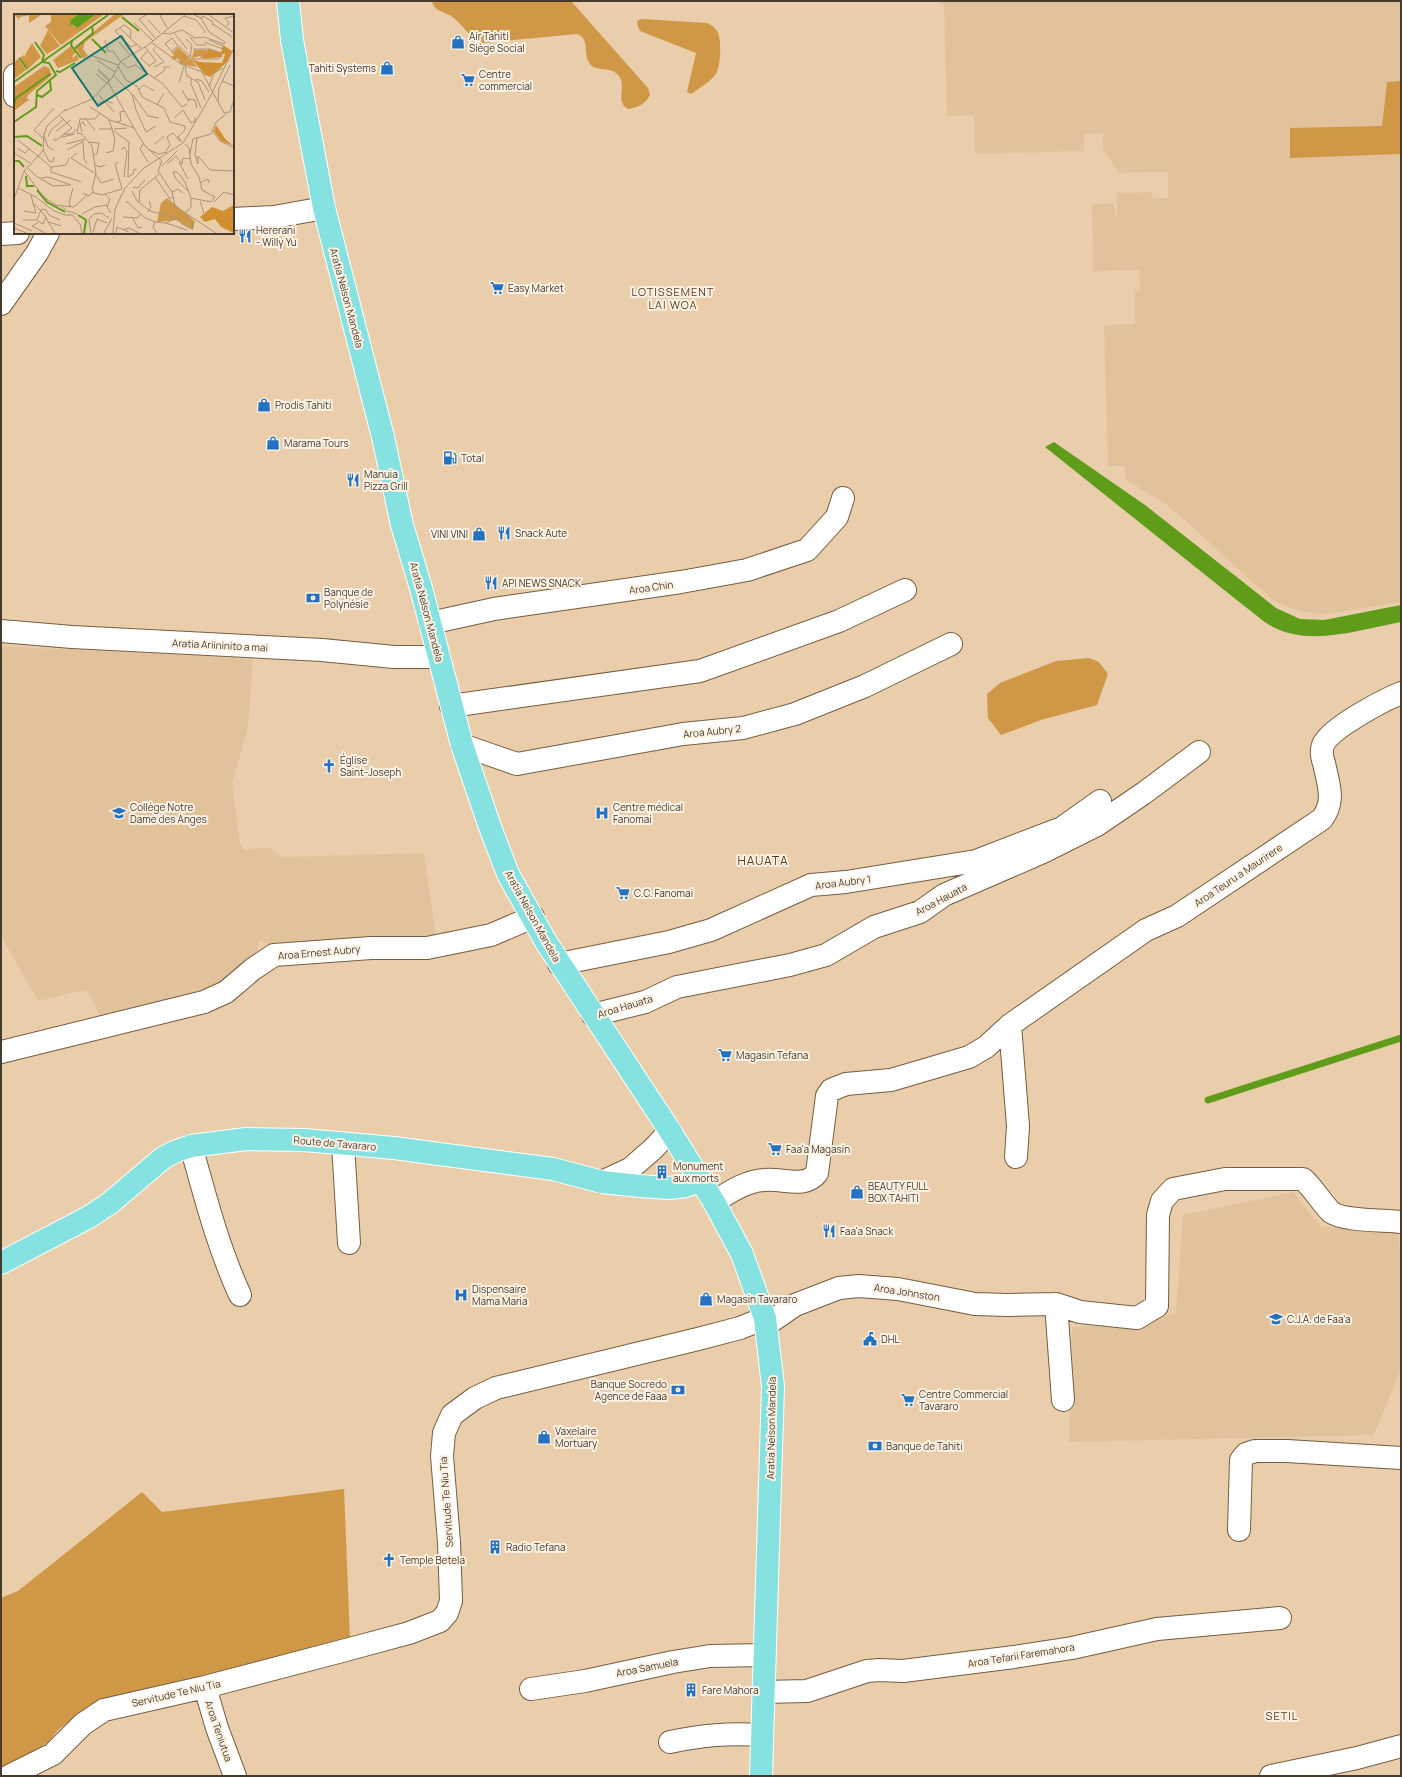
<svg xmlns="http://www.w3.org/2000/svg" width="1402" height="1777" viewBox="0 0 1402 1777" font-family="Manrope,sans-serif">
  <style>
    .built { fill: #e2c29a }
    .green { fill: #d09747 }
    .water { fill: #5f9c1a }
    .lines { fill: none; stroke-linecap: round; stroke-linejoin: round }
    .stream { stroke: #5f9c1a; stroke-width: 7 }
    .minor-casing { stroke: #755d3f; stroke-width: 24 }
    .major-casing { stroke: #fff; stroke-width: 24 }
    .minor { stroke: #fff; stroke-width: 22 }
    .major { stroke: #85e2e0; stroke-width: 22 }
    .labels { text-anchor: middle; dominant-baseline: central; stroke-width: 4; stroke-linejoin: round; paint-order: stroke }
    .poi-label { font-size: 10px; fill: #463b2d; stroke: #fdf2e4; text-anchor: start }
    .street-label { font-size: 10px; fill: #463b2d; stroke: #fdf2e4 }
    .neighbourhood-label { font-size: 11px; letter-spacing: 1px; fill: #533d1f; stroke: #fdf2e4 }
    .quarter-label { font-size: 12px; letter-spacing: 1px; fill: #533d1f; stroke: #fdf2e4 }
    .inset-river { fill: none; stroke: #5f9c1a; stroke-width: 2 }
    .inset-road { fill: none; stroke: #a89379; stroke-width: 1 }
    .view { fill: #0f766e; fill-opacity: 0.15; stroke: #0f766e; stroke-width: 2 }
    .inset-edge { fill: none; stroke: #463b2d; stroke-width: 2 }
  </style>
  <rect width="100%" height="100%" fill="#eaceac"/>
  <!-- built -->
  <path class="built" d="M941,1h460v601l-68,11 -16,1 -17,-3 -24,-9 -33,-28 -58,-54 -21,-17 -39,-24v-13h-17l-4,-141 31,-1v-33h5l-1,-21 -46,1 -1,-67 22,-1 1,13 2,1v-24l35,-1 1,6h15v-26l-49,1 -16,-23v-17l-19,1v17l-109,3 -1,-39 -27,1 -3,-112h-3z
    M1,646l252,13 -5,68 -16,57 8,58 3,8 25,-3 15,10 141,-4 12,84 -163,8 -14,-4 -4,23 -32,22 -119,40 -14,-31 -6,-5 -46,11 -37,-65z
    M1293,1192l28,35 77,6 3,26v110l-27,66 -305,7 3,-115 53,-2 51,-12 7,-98z"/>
  <!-- green -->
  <path class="green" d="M432,1h139l77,87 2,7c-6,10 -11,12 -22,14 -13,-7 -2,-21 -8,-31 -6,-13 -23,-5 -30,-14 -8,-10 1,-25 -13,-30l-95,9c-13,-5 -19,-19 -31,-27 -7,-4 -18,-6 -19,-15z
    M642,19l65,4c4,2 8,4 10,8 5,8 4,34 -1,43 -5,7 -15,13 -22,18l-3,2 -4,-2 9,-39 -56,-22 -3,-7 1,-4z
    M1401,81v73l-111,4v-30l92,-2 5,-44z
    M1089,658l10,4 9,12 -11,31 -56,15 -40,15 -13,-17 -1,-24 13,-11 56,-22z
    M344,1489l6,150 -260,67 -31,23 -11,13 -36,23 -11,4v-171l17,-7 124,-99 20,20z"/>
  <!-- water -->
  <path class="water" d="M1054,442l91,63 131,103 24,11 24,1 77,-15v17c-39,7 -90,25 -128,5 -10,-5 -20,-15 -30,-22l-198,-158z"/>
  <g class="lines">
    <!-- stream -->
    <path class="stream" d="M1208,1100l193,-62"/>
    <!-- minor casing -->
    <g class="minor-casing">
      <path id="minor" d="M15,75v21
        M233,219l41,-2 50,-9
        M1,234l17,-1
        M1,304l36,-51 11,-20
        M430,623l64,-14 187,-27 66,-12 60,-20 30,-33 6,-19
        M1,631l71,6 250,13 72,7h45
        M451,706l249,-35 139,-50 66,-31
        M462,745l55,19 166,-30 60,-6 52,-14 70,-28 86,-42
        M559,964l110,-22 42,-12 100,-45 35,-3 130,-21 86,-33 38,-27
        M593,1015l52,-13 32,-15 113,-22 36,-10 48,-28 46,-15 24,-17 99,-43 54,-27 47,-32 55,-41
        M1010,1025l8,101 -2,31
        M1,1052l203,-50 22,-10 27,-23 21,-14 97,-7h56l64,-13 42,-18
        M343,1144l6,99
        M191,1146c14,50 27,101 49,149
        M602,1182l28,-13 23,-20 17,-18
        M714,1202c16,-10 31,-21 51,-22 17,-2 40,9 52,-7l10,-77 4,-6 15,-6 45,-4 78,-23 17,-10 24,-22 136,-95 31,-14 145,-97c14,-19 6,-35 2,-56 -2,-5 -3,-12 -1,-18 7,-17 61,-45 78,-52
        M1056,1304l7,96
        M766,1325l29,-20 44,-17 20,-2 39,3 77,15 32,1 49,-1 24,8 57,6 20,-12 1,-91 4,-14 11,-12 52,-10h78c11,10 18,23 28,33 11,9 54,8 70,10
        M1239,1530l2,-70 5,-6 9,-3h32l114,7
        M205,1687l12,41 18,48
        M531,1689l54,-8 88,-19 37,-6 54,-1
        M763,1692l44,-1 60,-20 12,-1 24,1 111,-14 58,-9 85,-19 123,-11
        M670,1742c34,-7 57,-9 92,-7
        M9,1776l44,-22 30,-30 21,-14 101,-23 137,-36 67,-18 31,-12 7,-8 4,-12 -2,-59 -7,-86 2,-23 8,-18 23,-17 21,-10 202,-49 42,-11 25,-10
        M1271,1776l86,-18 44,-12"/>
    </g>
    <!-- major casing -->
    <g class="major-casing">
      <path id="major" d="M288,1l4,39 32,168 59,229 19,88 19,63 41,157 28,82 18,47 38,68 124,189 44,71 28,52 23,64 8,68 -12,390
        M1,1263l88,-46 21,-14 53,-45 11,-6 17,-6 55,-7 58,1 90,8 159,21 49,13 38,4 29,2 17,-2 14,-5"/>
    </g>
    <!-- minor -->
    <use href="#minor" class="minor"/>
    <!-- major -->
    <use href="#major" class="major"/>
  </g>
  <!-- icons -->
  <defs>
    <g id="shop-bare" transform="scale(1.08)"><path d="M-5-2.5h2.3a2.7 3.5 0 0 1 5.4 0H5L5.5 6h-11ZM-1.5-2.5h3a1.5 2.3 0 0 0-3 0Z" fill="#2371c0" stroke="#fdf2e4" stroke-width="2.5" paint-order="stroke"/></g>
    <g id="supermarket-bare" transform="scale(1.08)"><path d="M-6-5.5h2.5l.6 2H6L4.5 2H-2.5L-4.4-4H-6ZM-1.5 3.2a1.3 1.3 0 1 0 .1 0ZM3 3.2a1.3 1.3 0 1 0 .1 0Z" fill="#2371c0" stroke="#fdf2e4" stroke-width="2.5" paint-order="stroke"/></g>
    <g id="restaurant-bare" transform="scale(1.08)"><path d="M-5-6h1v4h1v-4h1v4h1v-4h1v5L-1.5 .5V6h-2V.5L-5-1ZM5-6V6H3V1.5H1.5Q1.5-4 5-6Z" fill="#2371c0" stroke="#fdf2e4" stroke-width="2.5" paint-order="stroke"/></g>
    <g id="fuel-bare" transform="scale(1.08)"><path d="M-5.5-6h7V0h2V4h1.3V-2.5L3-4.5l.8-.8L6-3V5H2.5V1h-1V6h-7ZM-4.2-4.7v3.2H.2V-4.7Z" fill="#2371c0" stroke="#fdf2e4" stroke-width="2.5" paint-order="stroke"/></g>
    <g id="bank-bare" transform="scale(1.08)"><path d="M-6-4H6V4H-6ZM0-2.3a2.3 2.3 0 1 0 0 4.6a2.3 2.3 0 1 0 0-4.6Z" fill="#2371c0" stroke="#fdf2e4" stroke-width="2.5" paint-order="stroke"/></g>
    <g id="church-bare" transform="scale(1.08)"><path d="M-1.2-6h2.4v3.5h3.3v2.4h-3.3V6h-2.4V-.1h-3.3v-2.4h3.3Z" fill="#2371c0" stroke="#fdf2e4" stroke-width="2.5" paint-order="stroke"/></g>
    <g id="school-bare" transform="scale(1.08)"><path d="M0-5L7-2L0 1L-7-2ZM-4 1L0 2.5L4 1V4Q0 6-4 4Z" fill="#2371c0" stroke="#fdf2e4" stroke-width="2.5" paint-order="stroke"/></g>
    <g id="hospital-bare" transform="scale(1.08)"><path d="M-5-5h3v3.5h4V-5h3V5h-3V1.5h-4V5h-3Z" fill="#2371c0" stroke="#fdf2e4" stroke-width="2.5" paint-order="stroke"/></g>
    <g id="building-bare" transform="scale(1.08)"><path d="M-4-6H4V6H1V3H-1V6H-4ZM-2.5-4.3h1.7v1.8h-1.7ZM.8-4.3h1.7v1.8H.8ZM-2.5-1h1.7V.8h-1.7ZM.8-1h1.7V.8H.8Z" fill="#2371c0" stroke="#fdf2e4" stroke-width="2.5" paint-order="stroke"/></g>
    <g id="civic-bare" transform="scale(1.08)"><path d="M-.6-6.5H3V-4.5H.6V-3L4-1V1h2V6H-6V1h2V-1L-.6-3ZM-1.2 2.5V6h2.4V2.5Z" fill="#2371c0" stroke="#fdf2e4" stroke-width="2.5" paint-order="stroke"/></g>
  </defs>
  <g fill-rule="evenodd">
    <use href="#shop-bare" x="458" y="42"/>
    <use href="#shop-bare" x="387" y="68"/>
    <use href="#supermarket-bare" x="468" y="80"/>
    <use href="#restaurant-bare" x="245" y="236"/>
    <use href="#supermarket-bare" x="497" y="288"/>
    <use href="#shop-bare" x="264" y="405"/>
    <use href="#shop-bare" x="273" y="443"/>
    <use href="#fuel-bare" x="450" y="458"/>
    <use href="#restaurant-bare" x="353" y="480"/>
    <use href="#restaurant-bare" x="504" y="533"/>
    <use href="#shop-bare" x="479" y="534"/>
    <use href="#restaurant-bare" x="491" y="583"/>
    <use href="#bank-bare" x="313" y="598"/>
    <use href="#church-bare" x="329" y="766"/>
    <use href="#school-bare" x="119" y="813"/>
    <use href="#hospital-bare" x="602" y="813"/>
    <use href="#supermarket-bare" x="623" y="893"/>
    <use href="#supermarket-bare" x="725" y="1055"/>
    <use href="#supermarket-bare" x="775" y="1149"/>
    <use href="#building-bare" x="662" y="1172"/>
    <use href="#shop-bare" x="857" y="1192"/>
    <use href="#restaurant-bare" x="829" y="1231"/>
    <use href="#hospital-bare" x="461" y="1295"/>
    <use href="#shop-bare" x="706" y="1299"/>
    <use href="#school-bare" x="1276" y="1319"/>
    <use href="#civic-bare" x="870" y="1339"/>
    <use href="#bank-bare" x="678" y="1390"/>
    <use href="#supermarket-bare" x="908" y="1400"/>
    <use href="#shop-bare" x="544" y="1437"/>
    <use href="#bank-bare" x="875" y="1446"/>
    <use href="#building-bare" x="495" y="1547"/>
    <use href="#church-bare" x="389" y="1560"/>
    <use href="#building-bare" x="691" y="1690"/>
  </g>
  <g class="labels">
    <!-- poi labels -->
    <g class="poi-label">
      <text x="469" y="36">Air Tahiti<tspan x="469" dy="12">Siège Social</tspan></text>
      <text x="376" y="68" text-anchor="end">Tahiti Systems</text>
      <text x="479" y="74">Centre<tspan x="479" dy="12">commercial</tspan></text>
      <text x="256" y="230">Hererani<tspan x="256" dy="12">- Willy Yu</tspan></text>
      <text x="508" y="288">Easy Market</text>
      <text x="275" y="405">Prodis Tahiti</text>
      <text x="284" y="443">Marama Tours</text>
      <text x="461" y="458">Total</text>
      <text x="364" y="474">Manuia<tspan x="364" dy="12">Pizza Grill</tspan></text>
      <text x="515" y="533">Snack Aute</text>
      <text x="468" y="534" text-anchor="end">VINI VINI</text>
      <text x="502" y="583">API NEWS SNACK</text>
      <text x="324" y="592">Banque de<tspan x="324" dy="12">Polynésie</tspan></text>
      <text x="340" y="760">Église<tspan x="340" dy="12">Saint-Joseph</tspan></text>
      <text x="130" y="807">Collège Notre<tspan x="130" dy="12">Dame des Anges</tspan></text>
      <text x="613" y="807">Centre médical<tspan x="613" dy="12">Fanomai</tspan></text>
      <text x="634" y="893">C.C. Fanomai</text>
      <text x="736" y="1055">Magasin Tefana</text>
      <text x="786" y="1149">Faa'a Magasin</text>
      <text x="673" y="1166">Monument<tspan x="673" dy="12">aux morts</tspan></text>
      <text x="868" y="1186">BEAUTY FULL<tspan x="868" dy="12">BOX TAHITI</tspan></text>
      <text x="840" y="1231">Faa'a Snack</text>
      <text x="472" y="1289">Dispensaire<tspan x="472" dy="12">Mama Maria</tspan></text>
      <text x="717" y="1299">Magasin Tavararo</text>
      <text x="1287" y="1319">C.J.A. de Faa'a</text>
      <text x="881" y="1339">DHL</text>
      <text x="667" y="1384" text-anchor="end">Banque Socredo<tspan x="667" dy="12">Agence de Faaa</tspan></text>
      <text x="919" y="1394">Centre Commercial<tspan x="919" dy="12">Tavararo</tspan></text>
      <text x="555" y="1431">Vaxelaire<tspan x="555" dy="12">Mortuary</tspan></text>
      <text x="886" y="1446">Banque de Tahiti</text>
      <text x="506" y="1547">Radio Tefana</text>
      <text x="400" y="1560">Temple Betela</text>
      <text x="702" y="1690">Fare Mahora</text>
    </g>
    <!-- street labels -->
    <g class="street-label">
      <text transform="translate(347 298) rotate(75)">Aratia Nelson Mandela</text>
      <text transform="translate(651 587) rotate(-8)">Aroa Chin</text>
      <text transform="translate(427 612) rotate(75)">Aratia Nelson Mandela</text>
      <text transform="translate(220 645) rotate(3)">Aratia Ariininito a mai</text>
      <text transform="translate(712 731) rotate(-6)">Aroa Aubry 2</text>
      <text transform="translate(1238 875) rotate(-34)">Aroa Teuru a Maurirere</text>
      <text transform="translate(843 882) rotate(-7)">Aroa Aubry 1</text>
      <text transform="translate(941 899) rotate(-28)">Aroa Hauata</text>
      <text transform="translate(533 916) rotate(61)">Aratia Nelson Mandela</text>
      <text transform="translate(319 952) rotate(-5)">Aroa Ernest Aubry</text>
      <text transform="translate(625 1006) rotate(-17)">Aroa Hauata</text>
      <text transform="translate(335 1143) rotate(5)">Route de Tavararo</text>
      <text transform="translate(907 1292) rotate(9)">Aroa Johnston</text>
      <text transform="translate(771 1428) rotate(-89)">Aratia Nelson Mandela</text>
      <text transform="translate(446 1502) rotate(-94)">Servitude Te Niu Tia</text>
      <text transform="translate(1021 1655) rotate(-9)">Aroa Tefarii Faremahora</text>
      <text transform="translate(647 1667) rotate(-11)">Aroa Samuela</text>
      <text transform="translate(176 1693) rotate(-13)">Servitude Te Niu Tia</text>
      <text transform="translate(219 1731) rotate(71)">Aroa Teniutua</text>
    </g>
    <!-- neighbourhood labels -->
    <g class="neighbourhood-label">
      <text x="673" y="291">LOTISSEMENT<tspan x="673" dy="13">LAI WOA</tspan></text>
      <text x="1282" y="1715">SETIL</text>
    </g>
    <!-- quarter labels -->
    <g class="quarter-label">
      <text x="763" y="860">HAUATA</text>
    </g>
  </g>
  <!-- overview -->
  <g transform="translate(14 14)">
    <rect width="220" height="220" fill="#eaceac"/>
    <path d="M1,1h26l-12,8v-8l-9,2 -1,3zM37,1h27l-8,5 6,8 19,-13h8l-42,30 -16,-19 6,-4zM100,1h9l-38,27 -2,7 5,7 -5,3 -8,-12zM34,16l12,16 -13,8 -7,-8zM18,29l9,14 -13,12 -9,-11 5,-3 3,3 -2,-3zM57,32l5,7 -3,2 -1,4 5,-5 2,6 -21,8 -5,-8zM164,33l12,11 -6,6 7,-6 6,9 -12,-2 -6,-2 1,-2 -3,-3 -3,2 -3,-2 3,-3 -4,-4 3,1zM180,36h13l-3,8h-3l-1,-2 -8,2zM4,45l8,11 -12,9v-17zM30,52l5,2 3,7 -24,20 -1,4h3l-16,12v-24zM153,184l28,23 -2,9 -17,-10 -19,2 4,-19z" fill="#d09747"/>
    <path d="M209,31l9,6 -5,11 -17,15 -5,-2 -13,-16 8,3 22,1 3,-9h-4v3l-18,2 5,-10 13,4zM202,111l10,15 8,6 -13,-5 -7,-10zM220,191v28l-13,-6 -6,-8 -10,3 -5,-5 12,-10 11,4z" fill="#d0902f"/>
    <path d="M64,1h17l-18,13 -5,-4 -4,2 3,-3 -1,-3z" fill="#5f9c1a"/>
    <path class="inset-river" d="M108,3l17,14M78,25l14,14M58,27l-1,4 10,13M60,35l19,-16 -1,-7M5,44l8,11M42,57l4,1 15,-9M0,68l94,-67M23,81l5,2 9,-7 -1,-9M0,91l1,-6 35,-25M0,108l22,-15 1,-16 19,-16 -7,-12 -7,-1 2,-7 -9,-13M0,123l13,-1 15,10M0,147h5l5,6M12,162l1,10h7M23,176l10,12 18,10M64,201l8,5 -2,13"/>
    <path class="inset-road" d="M132,1l-7,4 16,19M146,1l7,13M195,1l25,18M170,2l12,4 9,11 -1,2M187,4l2,-2 10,6 -1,3M134,6l12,13M120,9l19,18M199,10l19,13M213,12l2,-3 -4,-5 9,-2M106,14l4,-3 7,5 -1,8M149,19l7,1 12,-4 13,8 9,-1 20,7 1,-2 -16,-10 -8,-14 -7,-3M161,20l12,15M176,23l7,8h9M172,25l6,6 -2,12M91,26l3,11h5l7,10M105,28l11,13M137,28l30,22 21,8 22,41 6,-1 4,-13M190,28l19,7v-3l-14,-6M123,30l-6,3 -16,-16 5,-3 15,15 6,5M164,32l-6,5 -7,-7 7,-6 6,8M165,32l14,13h25l4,-3 -1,-3 -11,-4h-17M131,33l11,14 -7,5 -8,-8 7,-8M76,41l28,10M83,46l18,12M106,47l8,7 7,-3 28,19 19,23 5,-3M104,52l8,14 11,6 5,11 22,11 6,14 15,4v4l-7,7 4,5M171,52l2,10 11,6 7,18M140,53l10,-5 -11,-12 2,-3M84,55l12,11M84,57l11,10M82,60l11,9M99,61l19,19 4,16 10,22 10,-6M140,64l11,-8 -1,-3h6M177,65v5l10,24M182,65l6,2 7,11M208,67l12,5M94,68l26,46M165,68l5,-16M195,73l5,-14 9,-5M124,76l6,-5 10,6M168,76l7,12M84,80l16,18M119,81l15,21 11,2M174,85l7,1 2,8M204,88l1,-14 11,-23M84,90l6,-3 9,2M143,91l7,-12M76,93l20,13 15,5M50,97l28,-12 20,-21 9,-17 27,-16 37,-30M86,99l-5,6h-15l-3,14 5,1 10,12 4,27 -4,16 2,4 8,2 20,-6 -7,-25 3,-2M71,104l10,12M160,104l9,-8 8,13 4,-2v-4M103,108l4,-1 -1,-9 5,-1M109,110l11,4 11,18 17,15 -4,10M85,115h14M100,115l13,-1M42,117l15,-11M100,117l15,11 -1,35M199,117l7,10 14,7M68,118l-2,-8 3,-2 2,4M50,120h8l4,-5M30,121l3,-9 19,-17M30,122l4,11 6,3M34,123l3,-7 13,-11M48,123l13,-3M183,123l-2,18 3,9v-8M40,124l1,3 17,-13 -12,-12M30,125l-10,-9 20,-22M4,126l20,16M69,128l1,17 3,4M74,128l11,1 -2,11 -3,1M52,130l19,-5M129,130l-3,5 8,13M141,130l9,-8M3,134l8,5 4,-4M29,136l6,11 4,1 1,-5M53,136l17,-9M107,136l3,-3 3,4 -3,26M135,136l10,4 8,-2M152,137l4,-6 -3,-8 6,-4 7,8M0,139l16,10M63,139l-6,5 25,16M92,139l7,-2 2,-12 -6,-19M176,140l3,-15 18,-5 5,-12 10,-8M24,142l13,11M184,142l12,14 24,1M165,148l9,17M80,150l5,3 6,-2M153,150l9,-8 6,8 1,-6 7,1M148,152l15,-15M13,153l9,9 17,10 18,-1 -23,-8 -7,1M37,153v5l30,10M37,153l15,-2 3,-7M10,157l20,26 12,8 18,2 13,-12M144,157l14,21 3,14 41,27M82,161l5,8 13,-4M114,163l5,-3 1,-5 3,1M141,163l15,22 3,-3M186,169l8,-4 1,4M119,173l5,1 7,-8M4,174l18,9 18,14 11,4h7l8,9 2,9M118,177l5,10 13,10 26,7M174,177l-12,-12 -3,-7h4l3,3 5,7 6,16M158,178l6,-3 5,4M69,179l6,3 4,-4M91,180l5,5 -3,8 4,6M17,181l2,8 10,10 12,20M0,185l10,-28 19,-20 1,-18M112,187l18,16 11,5 10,1 13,-5M186,187l4,12M125,188l1,-12 19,-16M200,188l10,-10 10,3M47,192l6,5 10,3M57,193l-2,-4 4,-15M27,196l4,-1 4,6 11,5M10,197l12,2 -3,-10M134,198l3,-5 -2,-6M171,199l6,-6v-9l20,4 4,-5 -13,-7 -3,-13 -8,-13 -2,-16 -4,-4M68,200l13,-7 12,-2M109,203l15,1 2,-4M118,203l6,11 4,-1M164,204l4,6 10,5 1,-5 -8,-10M9,206h14l4,-10M24,207l5,3 3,-7M25,208l-7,4 13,7M35,208l12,4M141,208l-2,5 4,6M0,209l18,8M152,209l21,7M0,214l12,5M110,215l5,-1 10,5M79,218l4,-13 10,4M77,219l-2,-14 5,-5 7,-1 8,5M90,219l8,-15M99,219l2,-24 10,-21 19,-20 39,-25 27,-46 24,-49M102,219l1,-6 12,5"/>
    <path class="view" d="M107,22l26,38 -49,32 -26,-38z"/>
    <rect width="220" height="220" class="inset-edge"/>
  </g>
  <!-- border -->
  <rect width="1402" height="1777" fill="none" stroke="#463b2d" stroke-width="4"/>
</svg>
